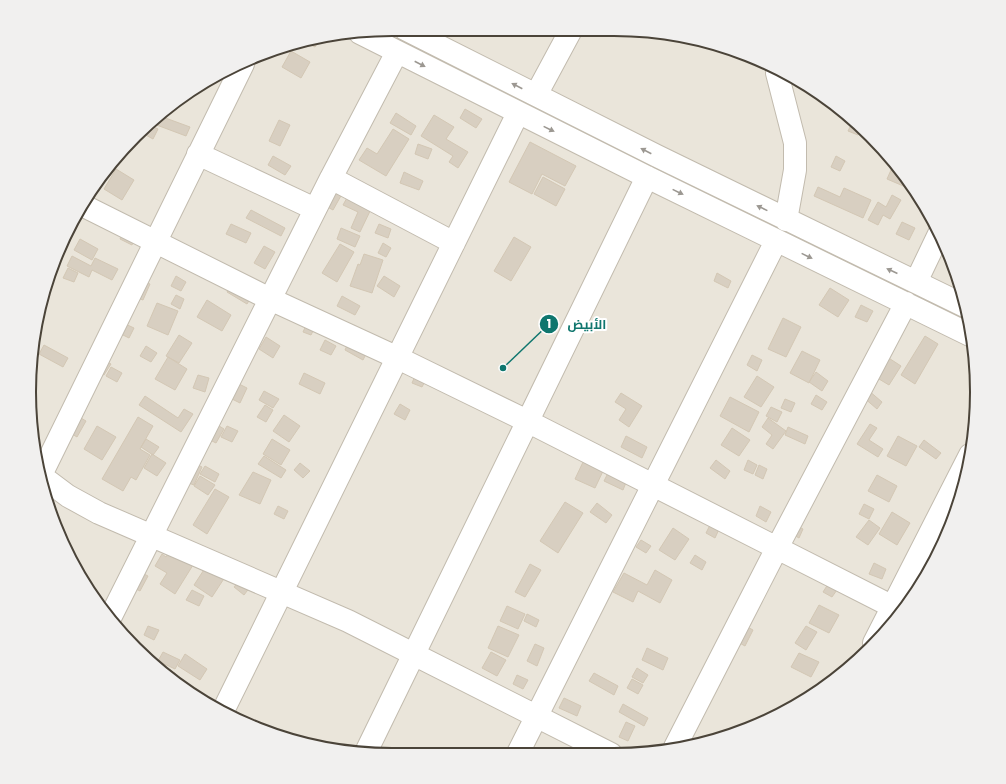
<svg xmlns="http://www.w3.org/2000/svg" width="1006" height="784" viewBox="0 0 1006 784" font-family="Poppins,Cairo,sans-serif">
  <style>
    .residential { fill: #eae5da }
    .building { fill: #d8cfc1; stroke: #d3c7b4 }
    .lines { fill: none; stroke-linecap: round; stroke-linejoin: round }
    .minor-casing { stroke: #c2bbae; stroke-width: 24 }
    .minor { stroke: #fff; stroke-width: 22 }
    .oneway { fill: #9c9892 }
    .rim { fill: none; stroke: #4b4439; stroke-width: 2 }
    .leader { fill: none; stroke: #0f766e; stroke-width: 1.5 }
    .callout-dot { fill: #0f766e; stroke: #fff; stroke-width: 1.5 }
    .mark-label { font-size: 12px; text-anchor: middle; font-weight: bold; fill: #fff }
    .callout-label { font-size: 13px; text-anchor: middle; font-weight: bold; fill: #0f766e; stroke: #fff; stroke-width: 4; stroke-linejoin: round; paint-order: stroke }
  </style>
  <rect width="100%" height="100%" fill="#f6f3ec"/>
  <!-- residential -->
  <path class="residential" d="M392,29l246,1 92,18 105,56 52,48 41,58 30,65 16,69 2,72 -11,70 -25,66 -38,61 -48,52 -58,41 -66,30 -92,18 -246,1 -71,-7 -68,-21 -63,-33 -55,-45 -57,-75 -37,-88 -12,-94 12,-94 37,-87 57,-76 75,-57 88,-37z"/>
  <!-- building -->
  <path class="building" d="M320,39l-5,8 -12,-6z
    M291,51l19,11 -9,16 -19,-11z
    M465,109l17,10 -6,9 -16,-10z
    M396,113l20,13 -5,9 -21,-12z
    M434,115l20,12 -8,12 22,13 -10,16 -9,-6 4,-6 -32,-20z
    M160,116l30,11 -4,9 -32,-12 1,-4z
    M279,120l11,5 -10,21 -11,-5z
    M853,121l8,7 -3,7 -10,-4z
    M149,125l9,4 -5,10 -9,-5z
    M393,129l16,10 -23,37 -27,-16 8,-12 10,6z
    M530,142l46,24 -11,20 -23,-12 -10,20 -23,-12z
    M418,144l14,5 -4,10 -13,-5z
    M273,156l18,10 -6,9 -17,-10z
    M836,156l9,5 -5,10 -9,-4z
    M116,169l18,11 -12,20 -18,-11z
    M891,170l12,5 6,9 -1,4 -21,-9z
    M404,172l19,9 -4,9 -19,-7z
    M543,177l22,12 -9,17 -22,-12z
    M818,187l22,10 4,-9 27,12 -8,18 -49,-22z
    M333,189l9,5 -9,16 -9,-5z
    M892,195l9,5 -11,19 -7,-4 -5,10 -10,-5 10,-18 8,5z
    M348,196l24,11 -12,25 -9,-4 7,-16 -15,-7z
    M251,210l34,18 -4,8 -35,-18z
    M902,222l13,6 -6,12 -13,-6z
    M231,224l20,9 -5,10 -20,-9z
    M379,224l12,5 -3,9 -13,-5z
    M341,228l19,8 -5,11 -18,-8z
    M124,230l12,5 -4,10 -12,-6z
    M514,237l17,10 -20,34 -17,-10z
    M80,239l18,10 -6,11 -18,-10z
    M383,243l8,5 -5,9 -8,-4z
    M340,244l14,8 -17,30 -15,-9z
    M264,246l11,6 -10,17 -11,-6z
    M364,254l19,6 -11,33 -22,-7 8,-22 2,1z
    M72,256l19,10 4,-8 23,11 -6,11 -20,-10 -3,7 -22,-11z
    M68,268l10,5 -4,9 -11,-4z
    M717,273l14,8 -3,7 -14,-7z
    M176,276l10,6 -5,9 -10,-5z
    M384,276l16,10 -6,11 -17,-11z
    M142,281l8,3 -7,16 -8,-3z
    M233,282l20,12 -6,10 -20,-12z
    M830,288l19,12 -11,17 -19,-12z
    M176,295l8,4 -4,10 -9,-5z
    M342,296l18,10 -5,9 -18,-9z
    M207,300l24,15 -9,16 -25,-14z
    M157,303l21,8 -10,24 -21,-9z
    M861,305l12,6 -6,11 -12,-5z
    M783,318l18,9 -15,30 -18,-8z
    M308,321l8,4 -5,10 -8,-3z
    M121,322l13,6 -5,10 -12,-6z
    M179,335l13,8 -13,20 -13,-7z
    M925,336l13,8 -23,40 -14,-9z
    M266,337l14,9 -7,12 -14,-9z
    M325,340l11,6 -5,9 -11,-5z
    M349,341l19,9 -5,10 -18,-10z
    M44,345l24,13 -5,9 -24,-13z
    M146,346l11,7 -6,9 -11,-6z
    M802,351l18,9 -11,23 -19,-10z
    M881,353l20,13 -12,19 -20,-12z
    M752,355l10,5 -5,11 -10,-6z
    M168,357l19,12 -12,21 -20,-11z
    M104,360l7,4 -7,11 -7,-4z
    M111,367l11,6 -5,9 -11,-6z
    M418,369l11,5 -7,13 -10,-4z
    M816,372l12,9 -6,10 -13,-9z
    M304,373l21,10 -5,11 -21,-10z
    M198,375l11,3 -4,14 -12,-4z
    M757,376l17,11 -13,20 -17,-10z
    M237,383l10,5 -7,15 -10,-5z
    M868,390l14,12 -5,7 -14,-12z
    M264,391l15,8 -6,9 -14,-8z
    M621,393l21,13 -13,21 -10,-7 7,-11 -11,-7z
    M816,395l11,7 -5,8 -11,-6z
    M145,396l33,22 6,-9 9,5 -12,18 -42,-27z
    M730,397l29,15 -10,20 -29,-16z
    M785,399l10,4 -4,9 -10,-4z
    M400,404l10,6 -5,10 -11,-6z
    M265,405l8,5 -7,12 -9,-5z
    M771,407l11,5 -5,10 -11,-6z
    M76,415l10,6 -9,16 -10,-6z
    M284,415l16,11 -11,16 -16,-11z
    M138,417l15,9 -13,23 10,6 -14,25 -5,-3 -8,14 -21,-12z
    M768,418l18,13 -13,18 -7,-5 6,-9 -10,-8z
    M216,424l8,5 -8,14 -8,-4z
    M870,424l7,4 -8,12 14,9 -5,8 -21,-13z
    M97,426l19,11 -14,23 -18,-11z
    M227,426l11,5 -6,11 -11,-5z
    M788,427l20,9 -3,8 -20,-9z
    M732,428l18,12 -11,16 -18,-11z
    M626,436l21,11 -5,11 -21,-11z
    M898,436l19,10 -11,20 -19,-10z
    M146,439l13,8 -6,8 -12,-8z
    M272,439l18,11 -9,15 -18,-11z
    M924,440l17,13 -5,6 -17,-12z
    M152,454l14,9 -9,13 -13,-8z
    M264,456l22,14 -5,8 -23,-14z
    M584,460l20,9 -9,19 -20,-9z
    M716,460l14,11 -5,8 -15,-11z
    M748,460l9,5 -4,9 -9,-4z
    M194,463l8,4 -8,18 -8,-3z
    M300,463l10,8 -7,7 -9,-8z
    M759,465l8,4 -4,10 -8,-4z
    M205,466l14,8 -4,8 -15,-8z
    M609,471l18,9 -4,10 -19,-9z
    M253,472l18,8 -11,24 -21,-9z
    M877,475l20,11 -8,16 -21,-11z
    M200,476l15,9 -7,10 -14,-9z
    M215,489l14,8 -22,37 -14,-9z
    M565,502l18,11 -25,40 -18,-12z
    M597,503l15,12 -6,8 -16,-11z
    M864,504l10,5 -5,10 -10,-5z
    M278,506l10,5 -4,8 -10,-5z
    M760,506l11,6 -5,10 -10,-6z
    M892,512l18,11 -13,22 -18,-11z
    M869,520l11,8 -12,17 -12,-8z
    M711,523l9,4 -5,11 -9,-5z
    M794,524l9,5 -4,9 -10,-6z
    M673,528l16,11 -14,21 -16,-10z
    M641,540l10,6 -5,7 -10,-6z
    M175,543l23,14 -23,37 -15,-10 7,-11 -12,-7 7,-12 4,3z
    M695,555l11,7 -4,8 -12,-7z
    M209,562l18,12 -15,23 -18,-12z
    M874,563l12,6 -4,10 -13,-5z
    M530,564l11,6 -16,27 -10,-5z
    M655,570l17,10 -12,23 -22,-12 -5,11 -20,-10 11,-19 23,12z
    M138,571l10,5 -8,15 -10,-5z
    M240,580l10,7 -6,8 -10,-8z
    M830,581l9,6 -7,10 -9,-5z
    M192,590l12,6 -5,10 -13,-6z
    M819,605l20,10 -10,18 -20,-10z
    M507,606l18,8 -7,15 -18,-8z
    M527,614l12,6 -3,7 -12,-6z
    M744,625l9,5 -8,16 -9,-5z
    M148,626l11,4 -5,10 -10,-5z
    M498,626l21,9 -11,22 -20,-9z
    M806,626l11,6 -11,18 -11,-7z
    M535,644l9,4 -7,18 -10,-5z
    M647,648l21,10 -5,12 -21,-10z
    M163,652l17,8 -5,9 -17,-8z
    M491,652l15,8 -9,16 -15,-8z
    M799,653l20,9 -8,15 -20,-10z
    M185,654l22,15 -7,11 -22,-14z
    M158,667l17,6 -2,6z
    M637,668l11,7 -5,8 -11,-6z
    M594,673l24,13 -4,9 -25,-14z
    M517,675l11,5 -5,9 -10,-5z
    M632,679l11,6 -5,9 -11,-6z
    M564,698l17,8 -4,10 -18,-8z
    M623,704l25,14 -4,8 -25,-14z
    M626,722l9,4 -7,15 -9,-4z"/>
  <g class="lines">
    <!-- minor casing -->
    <g class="minor-casing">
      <path id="minor" d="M405,29l252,127 308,150
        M360,33l287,144 325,159
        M397,52l-66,126 123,65
        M777,73l18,70v27l-9,50
        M536,95l35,-65
        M198,154l117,55
        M82,205l188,94 128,59 129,63 376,191
        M916,282l23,-48
        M40,475l28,21 31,17 249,108 263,133
        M40,477l203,-413
        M111,616l220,-438
        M874,643l96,-188
        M223,711l295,-598
        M675,747l102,-199 129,-245
        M366,752l281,-575
        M517,755l259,-514"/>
    </g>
    <!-- minor -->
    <use href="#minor" class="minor"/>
  </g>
  <!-- one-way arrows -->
  <defs><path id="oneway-solid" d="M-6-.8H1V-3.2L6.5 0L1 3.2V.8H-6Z"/></defs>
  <g class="oneway">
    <use href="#oneway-solid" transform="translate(420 64) rotate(27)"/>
    <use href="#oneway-solid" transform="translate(517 86) rotate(-153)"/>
    <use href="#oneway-solid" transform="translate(549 129) rotate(26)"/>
    <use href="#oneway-solid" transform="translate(646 151) rotate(-153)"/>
    <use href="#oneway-solid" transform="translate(678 192) rotate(26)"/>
    <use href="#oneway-solid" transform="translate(762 208) rotate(-154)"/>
    <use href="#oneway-solid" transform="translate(807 256) rotate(26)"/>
    <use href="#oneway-solid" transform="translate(892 271) rotate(-155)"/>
  </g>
  <!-- crop -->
  <path d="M0 0H1006V784H0ZM392 36H614A356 356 0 0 1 970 392V392A356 356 0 0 1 614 748H392A356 356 0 0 1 36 392V392A356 356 0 0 1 392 36Z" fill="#f1f0ef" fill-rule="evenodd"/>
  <path class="rim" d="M392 36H614A356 356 0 0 1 970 392V392A356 356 0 0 1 614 748H392A356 356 0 0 1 36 392V392A356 356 0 0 1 392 36Z"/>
  <!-- callouts -->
  <path class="leader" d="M503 368L549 324"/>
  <g class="callout-dot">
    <circle cx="503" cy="368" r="4"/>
    <circle cx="549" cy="324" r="10"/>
  </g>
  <g class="mark-label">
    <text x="549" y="328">1</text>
  </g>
  <g class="callout-label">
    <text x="587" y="329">الأبيض</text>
  </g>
</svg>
